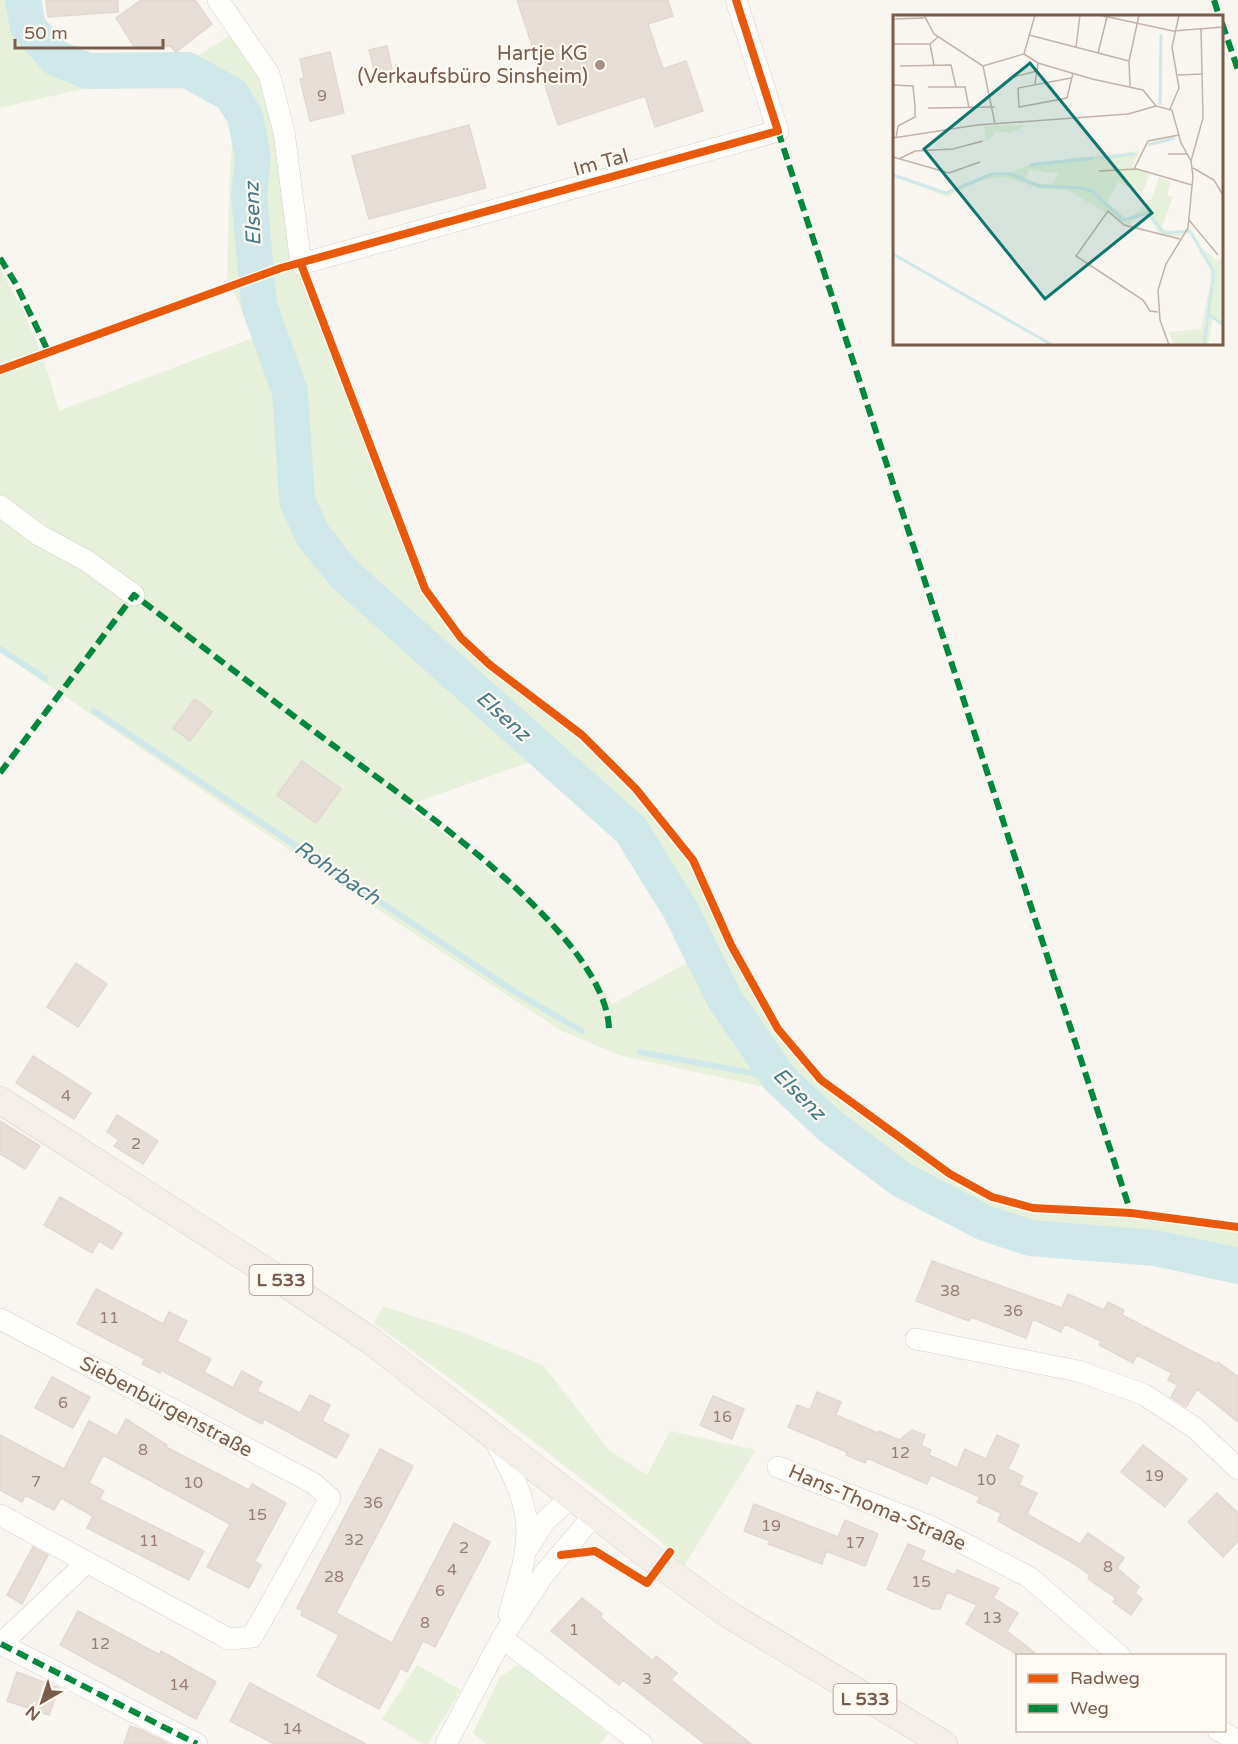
<svg xmlns="http://www.w3.org/2000/svg" width="1238" height="1744" viewBox="0 0 1238 1744" font-family="'Varela Round',sans-serif">
  <style>
    .green { fill: #e7f0db; fill-rule: evenodd }
    .lines { fill: none; stroke-linecap: round; stroke-linejoin: round }
    .stream { stroke: #d0e8ea; stroke-width: 6 }
    .river { stroke: #d0e8ea; stroke-width: 36 }
    .building { fill: #e6ded7; stroke: #e2d8d2; stroke-width: 1.5 }
    .minor-casing { stroke: #d7d1cb; stroke-width: 22 }
    .major-casing { stroke: #dad1cc; stroke-width: 28 }
    .minor { stroke: #fefefd; stroke-width: 21 }
    .major { stroke: #f3eee8; stroke-width: 27 }
    .quiet { stroke: #00873e; stroke-width: 6; stroke-dasharray: 12 6; stroke-linecap: butt }
    .cycleway-casing { stroke: #fffaf3; stroke-width: 11 }
    .cycleway { stroke: #e8590c; stroke-width: 8 }
    .poi-dot { fill: #a69286; stroke: #fffaf3; stroke-width: 2 }
    .labels { text-anchor: middle; dominant-baseline: central; stroke-width: 4.5; stroke-linejoin: round; paint-order: stroke }
    .number-label { font-size: 16px; fill: #977e72 }
    .shield { fill: #fffaf3; stroke: #a28b7f; stroke-width: 1.5 }
    .shield-label { font-size: 18px; font-weight: bold; fill: #7a5c4d }
    .poi-label { font-size: 20px; fill: #7a5c4d; stroke: #fffaf3; text-anchor: end }
    .street-label { font-size: 20px; fill: #7a5c4d; stroke: #fffaf3 }
    .water-label { font-size: 21px; font-style: italic; fill: #437c86; stroke: #fffaf3 }
    .inset-river { fill: none; stroke: #d0e8ea; stroke-width: 3 }
    .inset-road { fill: none; stroke: #c2b3aa; stroke-width: 1.5 }
    .view { fill: #0f766e; fill-opacity: 0.15; stroke: #0f766e; stroke-width: 3 }
    .inset-edge { fill: none; stroke: #7a5c4d; stroke-width: 3 }
  </style>
  <rect width="100%" height="100%" fill="#f9f5f0"/>
  <!-- green -->
  <path class="green" d="M0,0h35v24l35,31 103,7 21,-4 45,-28 30,44 32,190 124,325 36,49 29,27 92,70 54,54 57,71 38,85 47,84 43,51 129,94 42,23 41,11 98,5 107,20v36l-80,-17 -132,-10 -53,-21 -42,-22 -109,-69 -52,-42 -152,-33 -58,-25 -209,-138 -351,-240v-383c27,45 46,92 59,142l196,-74 -28,-59 3,-108 5,-64 -31,-23 -108,3 -96,22zM541,758l74,71 81,129 -84,46 -41,-65 -66,-67 -13,3 -24,-25 -62,-44z
    M383,1306l79,26 81,33 66,85 38,25 23,-44 86,19 -72,116 -29,-30 -165,-128 -116,-85z
    M417,1665l44,25 -33,54h-5l-41,-25z
    M517,1665l20,10 71,59 -8,10h-114l-13,-11 27,-56z"/>
  <g class="lines">
    <!-- stream -->
    <path class="stream" d="M0,649l46,30
      M94,711l421,281 67,39
      M640,1052l139,26"/>
    <!-- river -->
    <path class="river" d="M23,0l5,27 28,31 32,13 99,-1 44,24 14,22 8,41 -4,38 10,110 31,87 7,108 15,34 32,40 287,256 50,81 43,87 55,80 51,48 72,54 83,43 45,15 125,10 83,18"/>
  </g>
  <!-- building -->
  <path class="building" d="M46,0h72v12l-70,5z
    M141,0h54l17,24 -36,28 -6,-6 -35,2 -19,-30z
    M517,0h151l5,16 -25,8 15,45 23,-8 17,50 -48,16 -10,-31 -87,29z
    M387,46l5,23 -17,4 -6,-23z
    M330,52l14,61 -34,8 -10,-42 4,-1 -4,-19z
    M469,125l17,63 -117,31 -17,-63z
    M195,699l17,13 -22,29 -17,-13z
    M302,761l39,28 -25,34 -39,-28z
    M76,963l31,21 -29,43 -31,-20z
    M33,1056l58,37 -17,26 -58,-36z
    M117,1115l41,26 -15,23 -29,-18 5,-6 -12,-8z
    M0,1121l40,25 -15,23 -25,-15z
    M60,1197l62,36 -10,16 -13,-8 -7,12 -48,-28z
    M932,1261l130,47 6,-14 36,16 4,-8 16,8 -2,5 95,49 1,-2 20,15v45l-41,-33 -11,18 -15,-10 7,-12 -10,-5 4,-7 -35,-18 -4,8 -34,-18 2,-4 -36,-17 -4,8 -28,-13 -7,19 -55,-21 -2,4 -53,-20z
    M96,1289l67,35 6,-12 18,9 -10,20 34,18 -7,13 29,16 9,-17 20,11 -5,9 43,22 10,-18 20,10 -8,16 27,14 -13,23 -72,-39 -2,5 -101,-54 -1,3 -18,-9 3,-5 -68,-35z
    M52,1377l38,20 -17,31 -38,-20z
    M817,1392l24,10 -5,13 42,18 1,-2 20,9 13,-10 13,5 -4,11 10,4 -2,5 28,13 8,-19 21,10 11,-24 22,10 -11,24 15,7 -4,9 18,8 -10,21 53,30 8,-11 36,25 -7,10 22,19 -4,6 7,6 -11,16 -18,-13 3,-4 -28,-19 2,-4 -22,-15 -70,-39 3,-8 -24,-11 3,-5 -49,-22 -4,9 -60,-26 -2,5 -19,-8 1,-3 -59,-25 9,-22 13,5z
    M713,1396l31,13 -12,30 -32,-14z
    M126,1419l41,26 -1,2 83,43 3,-6 34,19 -31,58 6,4 -12,23 -42,-21 23,-43 -127,-69 -14,28 15,8 -5,8 105,52 -15,29 -102,-52 6,-12 -32,-18 -7,12 -29,-15 -3,7 -22,-12v-55l64,34 25,-48 28,15z
    M1143,1445l44,34 -22,28 -44,-35z
    M380,1449l33,17 -77,147 56,30 62,-120 36,19 -55,105 -12,-6 -16,31 -6,-4 -22,41 -62,-33 22,-41 -38,-20 2,-4 -6,-3z
    M1217,1493l21,20v28l-15,16 -35,-35z
    M754,1504l84,33 7,-17 33,14 -13,32 -39,-15 -4,13 -54,-20 2,-3 -26,-10z
    M908,1544l17,7 -4,9 34,15 2,-5 42,18 -6,10 25,15 -11,18 28,22 -1,3h-14l-54,-32 11,-19 -30,-13 -7,17h-7l-46,-20z
    M33,1547l15,8 -26,49 -15,-9z
    M582,1598l20,16 -2,3 53,44 3,-5 21,17 -6,7 80,64h-46l-82,-64 -4,5 -68,-54z
    M78,1611l82,44 1,-4 55,31 -20,37 -136,-74z
    M17,1672l42,16 -10,27 -42,-14z
    M250,1683l62,33 54,28h-92l-24,-13 -20,-10z
    M130,1726l9,3 30,15h-45z"/>
  <g class="lines">
    <!-- minor casing -->
    <g class="minor-casing">
      <path id="minor" d="M218,0l51,74 15,58 17,132 477,-133 -42,-131
        M0,506l39,29 48,26 47,34
        M0,1319l313,164 17,15 -78,139 -23,2 -229,-124
        M916,1339l162,32 65,23 52,34 43,41
        M494,1439c42,76 40,94 15,175
        M778,1467l154,60 97,50 91,79
        M528,1548l16,-26 27,-25
        M502,1638l140,106
        M1,1644l196,100
        M0,1645l87,-83
        M1218,1730l20,11
        M446,1744l56,-106 42,-64 50,-59"/>
    </g>
    <!-- major casing -->
    <g class="major-casing">
      <path id="major" d="M0,1100l283,182 88,59 289,224 68,49 216,130"/>
    </g>
    <!-- minor -->
    <use href="#minor" class="minor"/>
    <!-- major -->
    <use href="#major" class="major"/>
    <!-- quiet -->
    <path class="quiet" d="M1214,0l5,16
      M1222,23l16,47
      M778,131l353,1082
      M0,258l16,26 33,69
      M0,773l134,-178c65,49 130,99 196,148 74,55 276,189 279,286
      M1,1644l196,100"/>
    <!-- cycleway casing -->
    <g class="cycleway-casing">
      <path id="cycleway" d="M301,264l124,325 36,49 29,27 92,70 54,54 57,71 38,85 47,84 43,51 129,94 42,23 41,11 98,5 107,14
        M0,370l281,-102 497,-137 -42,-131
        M561,1555l34,-4 52,32 23,-31"/>
    </g>
    <!-- cycleway -->
    <use href="#cycleway" class="cycleway"/>
  </g>
  <!-- markers -->
  <circle class="poi-dot" cx="600" cy="65" r="6"/>
  <g class="labels">
    <!-- number labels -->
    <g class="number-label">
      <text x="322" y="96">9</text>
      <text x="66" y="1096">4</text>
      <text x="136" y="1144">2</text>
      <text x="950" y="1291">38</text>
      <text x="1013" y="1311">36</text>
      <text x="109" y="1318">11</text>
      <text x="63" y="1403">6</text>
      <text x="722" y="1417">16</text>
      <text x="143" y="1450">8</text>
      <text x="900" y="1453">12</text>
      <text x="1154" y="1476">19</text>
      <text x="986" y="1480">10</text>
      <text x="36" y="1482">7</text>
      <text x="193" y="1483">10</text>
      <text x="373" y="1503">36</text>
      <text x="257" y="1515">15</text>
      <text x="771" y="1526">19</text>
      <text x="354" y="1540">32</text>
      <text x="149" y="1541">11</text>
      <text x="855" y="1543">17</text>
      <text x="464" y="1548">2</text>
      <text x="1108" y="1567">8</text>
      <text x="452" y="1570">4</text>
      <text x="334" y="1577">28</text>
      <text x="921" y="1582">15</text>
      <text x="440" y="1591">6</text>
      <text x="992" y="1618">13</text>
      <text x="425" y="1623">8</text>
      <text x="574" y="1630">1</text>
      <text x="100" y="1644">12</text>
      <text x="647" y="1679">3</text>
      <text x="179" y="1685">14</text>
      <text x="292" y="1729">14</text>
    </g>
    <!-- shield labels -->
    <g class="shield">
      <rect x="249.5" y="1265" width="63" height="30" rx="4.5"/>
      <rect x="833.5" y="1684" width="63" height="30" rx="4.5"/>
    </g>
    <g class="shield-label">
      <text x="281" y="1280">L 533</text>
      <text x="865" y="1699">L 533</text>
    </g>
    <!-- poi labels -->
    <g class="poi-label">
      <text x="588" y="54">Hartje KG<tspan x="588" dy="23">(Verkaufsbüro Sinsheim)</tspan></text>
    </g>
    <!-- street labels -->
    <g class="street-label">
      <text transform="translate(601 163) rotate(-15)">Im Tal</text>
      <text transform="translate(166 1407) rotate(28)">Siebenbürgenstraße</text>
      <text transform="translate(877 1508) rotate(23)">Hans-Thoma-Straße</text>
    </g>
    <!-- water labels -->
    <g class="water-label">
      <text transform="translate(253 214) rotate(-92)">Elsenz</text>
      <text transform="translate(503 716) rotate(42)">Elsenz</text>
      <text transform="translate(337 873) rotate(34)">Rohrbach</text>
      <text transform="translate(799 1094) rotate(45)">Elsenz</text>
    </g>
  </g>
  <!-- overview -->
  <g transform="translate(893 15)">
    <rect width="330" height="330" fill="#f9f5f0"/>
    <path d="M134,110l-17,8 -16,-2v5l-8,5 -2,-15zM246,136l-7,17 18,6 -8,19 -24,-11 -11,20 22,18 23,-22 7,-21 12,5 -4,13 6,2 -12,32 22,4 -4,4 -20,-2 -12,-22 -14,7 -4,7 -61,-37 -26,-1 -36,-12 -23,2 -36,18 -54,-21 14,1 27,14 19,1 24,-14 33,-5 22,-10zM136,154l19,4 12,-1 -8,13 -11,-1 -16,-5zM310,234l14,12 6,-3v69l-10,-8 -5,26h-34l-5,-13 32,-3 10,-49 -1,-11 -11,-17z" fill="#e7f0db" fill-rule="evenodd"/>
    <path class="inset-river" d="M267,90l1,-71M255,130l27,-7M208,143l34,-4M137,150l64,-7M0,160l53,18 46,-19h18l30,12 42,2 10,3 31,29 25,-7 16,20 26,-2 24,41 -10,73M0,239l159,91M314,298l16,12"/>
    <path class="inset-road" d="M31,0l10,19 49,32 12,58M206,0l74,16 50,-4M0,4l31,-1M136,20l100,26M0,29h37l8,-7M37,29l4,21M183,32l4,-32M205,38l9,-36M131,39l14,9 54,16 51,11 13,16M7,51l51,-1 5,22M90,51l41,-12 11,-39M285,60l25,-1M120,62l24,-6M178,63l-53,10 1,19 48,-9 6,-25M142,69l3,-21M0,70l20,1 2,21v10l-17,9 -2,12M237,71l-1,-25 10,-46M35,72h37l4,21M35,93l67,-1M277,94l9,-21 -7,-41 7,-32M0,123l84,-13 151,-11 28,-8 16,4 9,33 10,18 2,15 -5,52 -22,36 -8,26 2,30 9,25M275,139h19M0,142l56,16 31,-11M6,144l16,-8 38,-2 30,-8M298,146l12,-43 -2,-89M300,153l21,12 9,15M241,154l14,-28 31,-6M206,156l38,-2 55,16M296,205l29,35M265,297l-8,-1 -7,-11 -67,-44 32,-45 16,14 56,14"/>
    <path class="view" d="M137,48l122,150 -107,86 -121,-150z"/>
    <rect width="330" height="330" class="inset-edge"/>
  </g>
  <!-- legend -->
  <rect x="1016" y="1654" width="210" height="78" fill="#fffaf3" stroke="#cabbb1" stroke-width="1.5"/>
  <rect x="1028" y="1674" width="30" height="9" fill="#e8590c" stroke="#cabbb1" stroke-width="1.5"/>
  <text x="1070" y="1684" font-size="18" fill="#7a5c4d">Radweg</text>
  <rect x="1028" y="1704" width="30" height="9" fill="#00873e" stroke="#cabbb1" stroke-width="1.5"/>
  <text x="1070" y="1714" font-size="18" fill="#7a5c4d">Weg</text>
  <!-- north arrow -->
  <g transform="translate(42 1702) rotate(219)" stroke="#fffaf3" stroke-width="4.5" paint-order="stroke">
  <path d="M0-4.5L10 22L0 15L-10 22Z" fill="#7a5c4d"/>
  <text y="-9" font-size="16" font-weight="bold" text-anchor="middle" fill="#7a5c4d">N</text>
  </g>
  <!-- scale -->
  <path d="M15 39v9h148v-9" fill="none" stroke="#7a5c4d" stroke-width="3"/>
  <text x="24" y="39" font-size="18" fill="#7a5c4d" stroke="#fffaf3" stroke-width="4.5" paint-order="stroke">50 m</text>
</svg>
